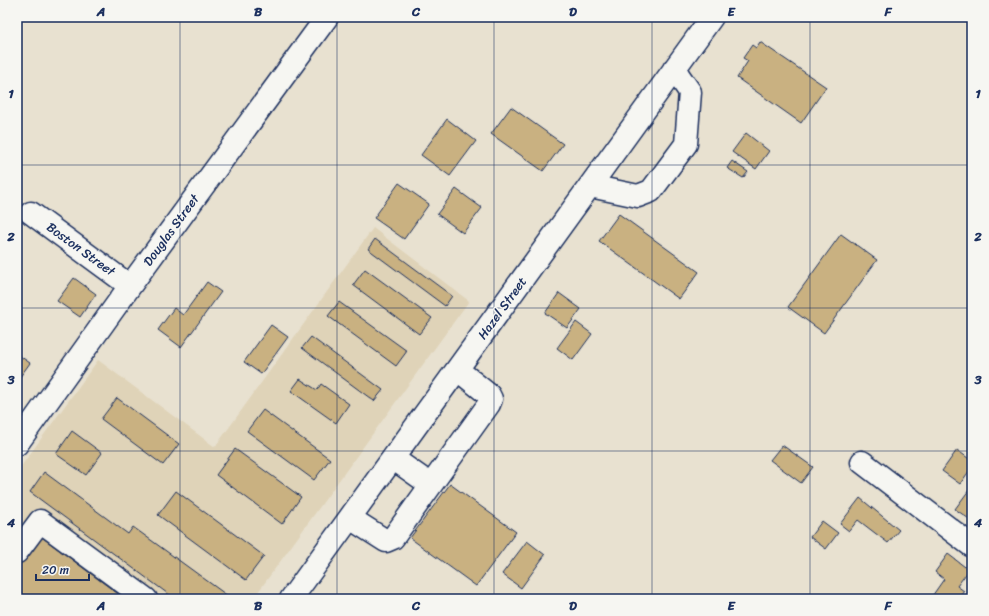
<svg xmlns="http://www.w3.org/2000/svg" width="989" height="616" viewBox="0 0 989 616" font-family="Sriracha,sans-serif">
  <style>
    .built { fill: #dfd3b8 }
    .building { fill: #c9b181; stroke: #1b2f5e }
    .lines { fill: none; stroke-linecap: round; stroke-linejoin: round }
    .minor-casing { stroke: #1b2f5e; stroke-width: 25 }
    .minor { stroke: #f6f6f2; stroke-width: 22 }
    .grid { fill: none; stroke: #1b2f5e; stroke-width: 1; stroke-opacity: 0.55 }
    .labels { text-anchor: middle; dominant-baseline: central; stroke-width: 3; stroke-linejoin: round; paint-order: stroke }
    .street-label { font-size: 13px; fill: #1b2f5e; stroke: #f6f6f2 }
    .neatline { fill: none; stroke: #1b2f5e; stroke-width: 1.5 }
    .grid-label { font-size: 13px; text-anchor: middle; font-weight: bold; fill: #1b2f5e }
  </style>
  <rect width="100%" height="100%" fill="#e8e1d0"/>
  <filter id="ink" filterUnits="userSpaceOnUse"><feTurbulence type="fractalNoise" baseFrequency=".025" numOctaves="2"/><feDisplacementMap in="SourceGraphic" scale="8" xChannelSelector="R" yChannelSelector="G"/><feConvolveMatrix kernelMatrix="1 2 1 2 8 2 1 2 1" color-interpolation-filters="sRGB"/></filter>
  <g filter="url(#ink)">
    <!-- built -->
    <path class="built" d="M373,228l96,73 -216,298h-236v-127l81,-112 117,87z"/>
    <!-- building -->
    <path class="building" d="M760,42l66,45 -25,36 -64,-45 11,-17 -5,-3 9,-13 4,3z
      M511,107l52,37 -20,27 -52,-37z
      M447,119l29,22 -26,35 -29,-21z
      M746,133l23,18 -13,18 -24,-17z
      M732,161l16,11 -5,6 -16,-10z
      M399,183l30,21 -25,35 -30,-21z
      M456,189l26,19 -19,25 -26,-19z
      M619,214l80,58 -20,27 -80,-58z
      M841,234l36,26 -53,73 -36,-26z
      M375,239l77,57 -7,10 -77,-57z
      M365,269l67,49 -13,16 -66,-49z
      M74,278l22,16 -16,23 -23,-16z
      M207,282l14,10 -40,55 -23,-17 16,-22 9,7z
      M559,293l22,16 -14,19 -22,-15z
      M339,302l68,49 -11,15 -68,-50z
      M576,322l16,12 -19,26 -16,-12z
      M271,325l17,12 -27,37 -17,-12z
      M311,337l72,53 -9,11 -72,-53z
      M17,354l13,9 -13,18z
      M300,379l17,11 4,-6 28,20 -13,19 -45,-32z
      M117,398l62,46 -16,21 -62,-46z
      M263,410l67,49 -16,21 -67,-49z
      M72,431l30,22 -16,22 -30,-21z
      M782,445l31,22 -12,16 -31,-23z
      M235,449l66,48 -19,27 -66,-49z
      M957,450l15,11v6l-12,17 -18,-13z
      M44,472l84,62 5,-7 99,72h-57l-145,-107z
      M450,484l66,48 -40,54 -66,-48z
      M972,486v35l-17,-12z
      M176,491l88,65 -18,24 -88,-65z
      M860,498l39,32 -11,13 -30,-23 -9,11 -9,-7z
      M822,521l16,12 -12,16 -16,-12z
      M39,535l86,64h-107l-1,-34z
      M527,541l18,14 -24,33 -19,-14z
      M948,554l21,16 -12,16 7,5 -6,8h-28l14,-20 -9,-7z"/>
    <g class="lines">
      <!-- minor casing -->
      <g class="minor-casing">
        <path id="minor" d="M590,186l48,10 13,-5 35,-47 4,-52 -16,-23
          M31,213l99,73
          M17,444l113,-158 197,-269
          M394,459l37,26 58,-81 2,-5 -2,-4 -31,-25
          M862,462l110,84
          M350,518l36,23 7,-3 38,-53
          M17,552l23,-31 106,78
          M291,599l421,-582"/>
      </g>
      <!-- minor -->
      <use href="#minor" class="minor"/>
    </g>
  </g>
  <!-- grid -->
  <path class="grid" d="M180,17v582M337,17v582M494,17v582M652,17v582M810,17v582M17,165h955M17,308h955M17,451h955"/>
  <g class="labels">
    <!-- street labels -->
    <g class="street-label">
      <text transform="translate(171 230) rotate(-54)">Douglas Street</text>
      <text transform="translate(81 249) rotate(36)">Boston Street</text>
      <text transform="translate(502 308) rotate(-54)">Hazel Street</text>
    </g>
  </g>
  <!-- margin -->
  <rect width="989" height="616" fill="none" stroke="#f6f6f2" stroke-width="44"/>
  <!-- scale -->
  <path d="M36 574v6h53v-6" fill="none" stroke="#1b2f5e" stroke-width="2"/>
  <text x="42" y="574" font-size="12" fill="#1b2f5e" stroke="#f6f6f2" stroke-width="3" paint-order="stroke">20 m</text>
  <rect x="22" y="22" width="945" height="572" class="neatline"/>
  <g class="grid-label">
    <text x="101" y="16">A</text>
    <text x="258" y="16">B</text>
    <text x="416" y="16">C</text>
    <text x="573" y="16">D</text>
    <text x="731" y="16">E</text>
    <text x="888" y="16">F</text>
    <text x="11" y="98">1</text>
    <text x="978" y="98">1</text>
    <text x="11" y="241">2</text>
    <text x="978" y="241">2</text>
    <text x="11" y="384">3</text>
    <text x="978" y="384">3</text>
    <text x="11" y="527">4</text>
    <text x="978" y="527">4</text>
    <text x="101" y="610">A</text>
    <text x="258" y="610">B</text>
    <text x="416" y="610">C</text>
    <text x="573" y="610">D</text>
    <text x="731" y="610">E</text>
    <text x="888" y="610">F</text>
  </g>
</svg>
